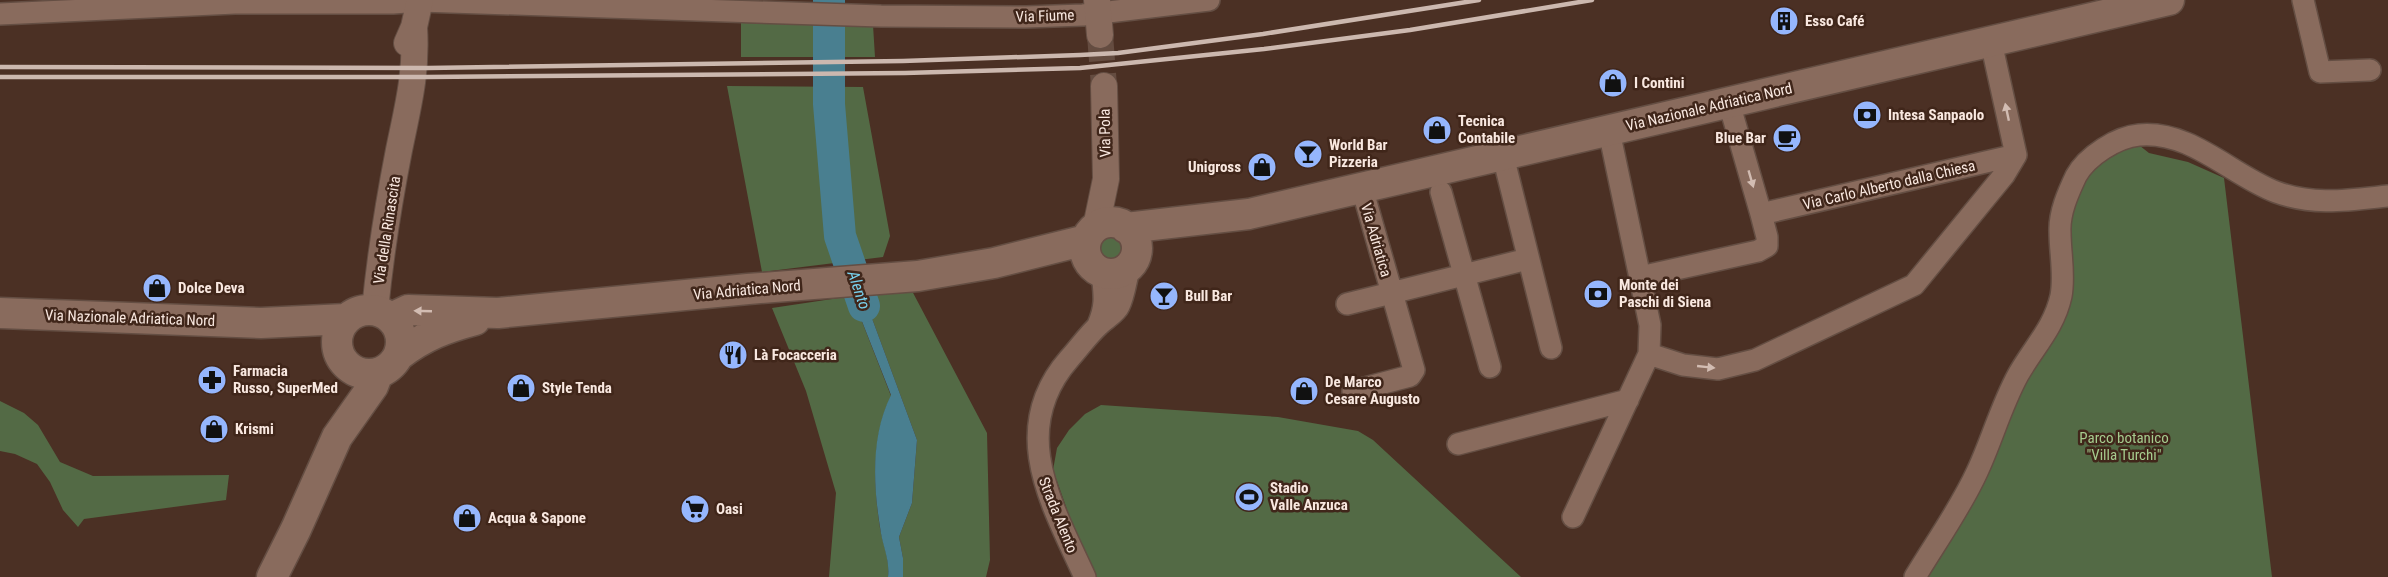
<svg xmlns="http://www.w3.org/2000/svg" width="2388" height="577" viewBox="0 0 2388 577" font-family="'Roboto Condensed',sans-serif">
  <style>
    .green { fill: #536a45 }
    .water { fill: #497f90 }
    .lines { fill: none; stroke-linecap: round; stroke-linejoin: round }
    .river { stroke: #497f90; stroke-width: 32 }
    .tertiary-tunnel { stroke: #654c40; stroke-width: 26; stroke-dasharray: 26 13; stroke-linecap: butt }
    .minor-casing { stroke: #644e43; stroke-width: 24 }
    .tertiary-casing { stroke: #644e43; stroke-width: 28 }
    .secondary-casing { stroke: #644e43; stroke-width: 33 }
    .minor { stroke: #896b5d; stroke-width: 21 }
    .tertiary { stroke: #896b5d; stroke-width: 26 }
    .secondary { stroke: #896b5d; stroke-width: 30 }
    .rail { stroke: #ccb8af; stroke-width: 4.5 }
    .oneway { fill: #d2bcb2 }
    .labels { text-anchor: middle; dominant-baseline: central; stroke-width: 5; stroke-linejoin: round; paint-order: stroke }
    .street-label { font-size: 15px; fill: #f9e8e0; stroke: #40261a }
    .poi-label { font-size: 15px; font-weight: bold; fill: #f9e8e0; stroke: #40261a; text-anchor: start }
    .park-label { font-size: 15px; fill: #a5cb8e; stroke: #40261a }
    .water-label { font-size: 16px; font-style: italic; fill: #79d1ed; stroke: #40261a }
  </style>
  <rect width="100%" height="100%" fill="#4b3024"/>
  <!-- green -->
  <path class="green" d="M741,23l132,2 2,32h-134z
    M727,86l136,1 27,149 -7,21 -121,15z
    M2130,138l19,15 39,9 36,16 48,399h-365l25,-38 124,-241 6,-100z
    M1100 248a12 12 0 1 1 24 0a12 12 0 1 1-24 0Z
    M911,289l76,144 3,127 -4,17h-83v-19l-4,-21 13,-34 5,-63 -54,-146z
    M852,296l39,100c-19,38 -18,89 -11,132 3,17 10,31 8,49h-59l7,-84 -30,-102 -34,-83z
    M0,401l24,12 14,12 22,37 33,14 136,-1 -3,25 -142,19 -6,8 -15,-17 -13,-28 -13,-18 -22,-10 -15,-3z
    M1101,405l177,12 80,14 15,9 148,137h-430l-38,-107 4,-22 12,-18 16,-16z"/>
  <!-- water -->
  <path class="water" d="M821,25h15l1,31h-21l5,-17z
    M863,294l54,146 -5,63 -13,34 4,21v19h-15c2,-18 -6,-32 -8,-50 -7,-43 -9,-92 11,-132l-39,-99z"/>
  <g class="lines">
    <!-- river -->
    <path class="river" d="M829,0v104l11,132 24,70"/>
    <!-- tertiary-tunnel -->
    <path class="tertiary-tunnel" d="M1100,35l4,51"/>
    <!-- minor casing -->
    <g class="minor-casing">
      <path id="minor" d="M2303,0l17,72 50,-2
        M0,14l235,-11h158l27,-2 461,15 145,1 57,-2 126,-15
        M1729,103l32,111 255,-59 -25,-113
        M1503,156l48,192
        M1441,192l49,175
        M1640,277l118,-26 9,-5v-9l-6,-23
        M1347,304l181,-45
        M1098,325c9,-21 6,-31 4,-53
        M1649,354l34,11 35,4 37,-9 159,-75 90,-110 12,-20
        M1353,391l57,-15 4,-6 -52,-182
        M1458,444l170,-44
        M1573,517l76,-163 1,-29 -41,-194
        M1085,577c-33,-72 -78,-147 -16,-218 10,-11 19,-24 30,-34 6,-6 17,-12 20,-19 6,-12 7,-28 11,-40
        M1915,577c21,-35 45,-68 62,-105 15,-32 24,-66 41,-97 15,-27 36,-47 43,-79 4,-21 -1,-43 -1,-64 -1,-19 8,-39 16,-56 11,-20 41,-39 63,-41 52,-5 92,40 137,57 38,14 73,8 112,4"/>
    </g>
    <!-- tertiary casing -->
    <g class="tertiary-casing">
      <path id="tertiary" d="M1097,0l3,35
        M407,43l7,-16 6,-27
        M1096,227l10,-48 -2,-93
        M375,310c5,-52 14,-109 24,-160 9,-44 18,-77 15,-123"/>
    </g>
    <!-- secondary casing -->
    <g class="secondary-casing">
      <path id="secondary" d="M1085 248a26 26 0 1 1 52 0a26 26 0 1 1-52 0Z
        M1126,228l123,-14 920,-214
        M337 342a32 32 0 1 1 64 0a32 32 0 1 1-64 0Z
        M0,313l261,10 85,-4
        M391,318l17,-8 90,3 250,-24 170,-13 76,-13 92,-23
        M399,355c25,-19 46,-27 76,-35
        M272,577l24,-48 41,-92 36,-51 5,-13"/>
    </g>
    <!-- minor -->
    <use href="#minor" class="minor"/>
    <!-- tertiary -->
    <use href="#tertiary" class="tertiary"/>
    <!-- secondary -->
    <use href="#secondary" class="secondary"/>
    <!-- rail -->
    <path class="rail" d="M0,67l428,1 475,-7 177,-6 38,-2 145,-19 216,-34
      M0,77h427l478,-4 175,-5 184,-19 146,-19 182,-30"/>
  </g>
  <!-- one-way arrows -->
  <defs><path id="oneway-solid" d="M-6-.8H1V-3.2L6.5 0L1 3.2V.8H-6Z" transform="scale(1.5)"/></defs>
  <g class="oneway">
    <use href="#oneway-solid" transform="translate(2007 112) rotate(-102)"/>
    <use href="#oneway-solid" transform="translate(1751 179) rotate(74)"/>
    <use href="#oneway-solid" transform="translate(423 311) rotate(-178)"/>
    <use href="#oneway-solid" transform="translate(1706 367) rotate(6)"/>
  </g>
  <!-- icons -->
  <defs>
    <g id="building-disc" transform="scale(1.5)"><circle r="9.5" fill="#95b6fd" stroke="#40261a"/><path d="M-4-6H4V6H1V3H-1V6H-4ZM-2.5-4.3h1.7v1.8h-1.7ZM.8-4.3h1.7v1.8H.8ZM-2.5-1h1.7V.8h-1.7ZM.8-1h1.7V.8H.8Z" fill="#111"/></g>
    <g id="shop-disc" transform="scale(1.5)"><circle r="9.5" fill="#95b6fd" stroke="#40261a"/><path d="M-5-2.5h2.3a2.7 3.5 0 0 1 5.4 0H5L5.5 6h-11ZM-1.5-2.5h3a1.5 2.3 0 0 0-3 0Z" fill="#111"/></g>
    <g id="bank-disc" transform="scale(1.5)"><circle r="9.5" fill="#95b6fd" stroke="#40261a"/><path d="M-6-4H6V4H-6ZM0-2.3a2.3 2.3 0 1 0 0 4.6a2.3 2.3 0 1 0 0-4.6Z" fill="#111"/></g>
    <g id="cafe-disc" transform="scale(1.5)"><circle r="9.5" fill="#95b6fd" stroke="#40261a"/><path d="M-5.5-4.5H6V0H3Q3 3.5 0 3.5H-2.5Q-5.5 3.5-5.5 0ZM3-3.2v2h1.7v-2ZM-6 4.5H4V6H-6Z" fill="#111"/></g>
    <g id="bar-disc" transform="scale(1.5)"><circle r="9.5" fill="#95b6fd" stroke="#40261a"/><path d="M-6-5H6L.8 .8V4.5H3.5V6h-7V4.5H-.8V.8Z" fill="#111"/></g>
    <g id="restaurant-disc" transform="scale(1.5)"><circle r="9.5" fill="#95b6fd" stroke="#40261a"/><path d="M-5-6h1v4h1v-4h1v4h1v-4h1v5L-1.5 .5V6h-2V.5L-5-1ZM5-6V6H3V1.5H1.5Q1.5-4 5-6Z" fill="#111"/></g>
    <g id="pharmacy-disc" transform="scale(1.5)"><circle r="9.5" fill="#95b6fd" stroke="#40261a"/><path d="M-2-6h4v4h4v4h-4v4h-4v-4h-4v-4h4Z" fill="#111"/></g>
    <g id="stadium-disc" transform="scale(1.5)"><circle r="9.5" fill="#95b6fd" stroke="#40261a"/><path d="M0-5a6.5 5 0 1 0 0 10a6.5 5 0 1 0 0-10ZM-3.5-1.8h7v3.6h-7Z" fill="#111"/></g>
    <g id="supermarket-disc" transform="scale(1.5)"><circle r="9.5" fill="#95b6fd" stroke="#40261a"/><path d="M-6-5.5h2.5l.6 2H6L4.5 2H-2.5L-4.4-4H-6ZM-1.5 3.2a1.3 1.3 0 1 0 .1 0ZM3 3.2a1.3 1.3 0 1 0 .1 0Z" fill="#111"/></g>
  </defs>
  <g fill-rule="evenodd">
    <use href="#building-disc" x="1784" y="21"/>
    <use href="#shop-disc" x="1613" y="83"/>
    <use href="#bank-disc" x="1867" y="115"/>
    <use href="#shop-disc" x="1437" y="130"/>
    <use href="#cafe-disc" x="1787" y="138"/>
    <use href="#bar-disc" x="1308" y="154"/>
    <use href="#shop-disc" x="1262" y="167"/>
    <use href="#shop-disc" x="157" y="288"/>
    <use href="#bank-disc" x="1598" y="294"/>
    <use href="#bar-disc" x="1164" y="296"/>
    <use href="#restaurant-disc" x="733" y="355"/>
    <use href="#pharmacy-disc" x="212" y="380"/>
    <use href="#shop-disc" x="521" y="388"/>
    <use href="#shop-disc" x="1304" y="391"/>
    <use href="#shop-disc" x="214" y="429"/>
    <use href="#stadium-disc" x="1249" y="497"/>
    <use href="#supermarket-disc" x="695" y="509"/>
    <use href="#shop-disc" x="467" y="518"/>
  </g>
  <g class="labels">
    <!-- street labels -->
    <g class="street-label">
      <text transform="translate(1045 16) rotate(-2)">Via Fiume</text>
      <text transform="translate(1709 107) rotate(-13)">Via Nazionale Adriatica Nord</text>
      <text transform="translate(1105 133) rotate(-91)">Via Pola</text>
      <text transform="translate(1889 185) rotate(-13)">Via Carlo Alberto dalla Chiesa</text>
      <text transform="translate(387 230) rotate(-81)">Via della Rinascita</text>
      <text transform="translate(1376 240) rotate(74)">Via Adriatica</text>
      <text transform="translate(747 290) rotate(-5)">Via Adriatica Nord</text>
      <text transform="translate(130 318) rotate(2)">Via Nazionale Adriatica Nord</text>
      <text transform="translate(1058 515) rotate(68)">Strada Alento</text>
    </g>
    <!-- poi labels -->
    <g class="poi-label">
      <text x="1805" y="21">Esso Café</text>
      <text x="1634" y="83">I Contini</text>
      <text x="1888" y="115">Intesa Sanpaolo</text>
      <text x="1458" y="121">Tecnica<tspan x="1458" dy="17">Contabile</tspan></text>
      <text x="1766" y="138" text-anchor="end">Blue Bar</text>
      <text x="1329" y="145">World Bar<tspan x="1329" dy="17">Pizzeria</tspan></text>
      <text x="1241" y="167" text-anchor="end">Unigross</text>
      <text x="1619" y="285">Monte dei<tspan x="1619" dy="17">Paschi di Siena</tspan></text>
      <text x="178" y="288">Dolce Deva</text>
      <text x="1185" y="296">Bull Bar</text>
      <text x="754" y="355">Là Focacceria</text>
      <text x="233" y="371">Farmacia<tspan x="233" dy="17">Russo, SuperMed</tspan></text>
      <text x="1325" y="382">De Marco<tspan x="1325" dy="17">Cesare Augusto</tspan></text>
      <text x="542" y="388">Style Tenda</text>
      <text x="235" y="429">Krismi</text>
      <text x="1270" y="488">Stadio<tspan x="1270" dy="17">Valle Anzuca</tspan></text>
      <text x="716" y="509">Oasi</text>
      <text x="488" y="518">Acqua &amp; Sapone</text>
    </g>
    <!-- park labels -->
    <g class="park-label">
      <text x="2124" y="438">Parco botanico<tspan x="2124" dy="17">"Villa Turchi"</tspan></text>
    </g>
    <!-- water labels -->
    <g class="water-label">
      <text transform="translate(859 290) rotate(71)">Alento</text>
    </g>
  </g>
</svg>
